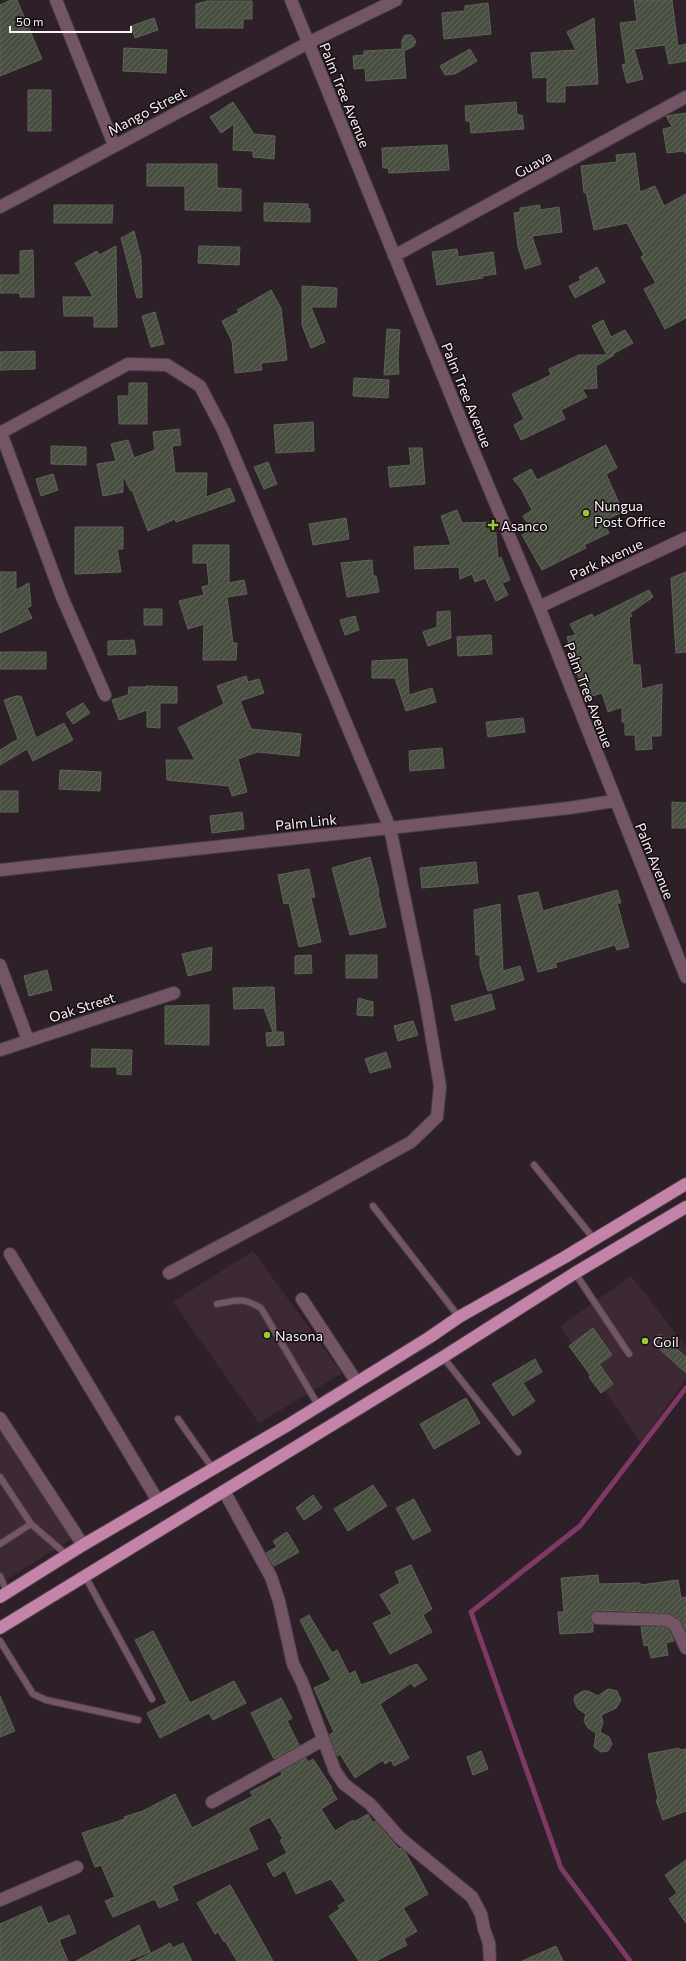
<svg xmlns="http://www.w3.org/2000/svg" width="686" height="1961" viewBox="0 0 686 1961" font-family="Commissioner,sans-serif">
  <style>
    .built { fill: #3d2934 }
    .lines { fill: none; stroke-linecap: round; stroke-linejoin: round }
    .stream { stroke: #7e3964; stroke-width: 5 }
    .building { fill: url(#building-hatch); stroke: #5d6455 }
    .lane-casing { stroke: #4b3d45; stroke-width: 8 }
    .street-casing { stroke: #4b3d45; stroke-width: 14 }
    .primary-casing { stroke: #4b3d45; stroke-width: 14 }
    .lane { stroke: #745566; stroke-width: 6 }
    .street { stroke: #745566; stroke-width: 12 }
    .primary { stroke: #c483a8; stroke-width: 12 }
    .poi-dot { fill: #98cb37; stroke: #120c0f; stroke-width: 1.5 }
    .labels { text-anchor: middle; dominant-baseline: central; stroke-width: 3; stroke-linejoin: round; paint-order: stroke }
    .street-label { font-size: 14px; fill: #fbf1f6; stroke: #120c0f }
    .poi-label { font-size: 14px; fill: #fbf1f6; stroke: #120c0f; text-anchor: start }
  </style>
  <defs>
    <pattern id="building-hatch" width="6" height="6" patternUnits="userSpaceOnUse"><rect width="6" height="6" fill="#484e40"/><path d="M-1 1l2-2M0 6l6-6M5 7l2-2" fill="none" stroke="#63685c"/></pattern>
  </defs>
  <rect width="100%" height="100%" fill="#2e2028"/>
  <!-- built -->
  <path class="built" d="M253,1251l89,122 -83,50 -86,-121z
    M631,1276l55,71v32l-45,64 -81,-117z
    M0,1428l73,110 -73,46z"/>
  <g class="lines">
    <!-- stream -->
    <path class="stream" d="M630,1961l-69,-93 -90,-256 109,-86 106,-138"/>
  </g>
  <!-- building -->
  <path class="building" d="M11,0h6l25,59 -42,17v-71z
    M634,0h38l6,46 8,-2v17l-17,3 -4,-19 -31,4 9,30 -16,4 -5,-18 4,-1 -6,-41 17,-2z
    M207,1h45v18h-9v9h-47v-24z
    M488,3l3,31 -47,5 -2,-26 23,-2v-5z
    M154,18l4,12 -23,8 -4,-12z
    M594,18l4,66 -33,2v16h-18v-25l-14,1 -2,-25 45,-3 -9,-18z
    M405,35h6l5,6 -2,5 -10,5 2,27 -40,3 -1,-13 -11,1 -1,-13 11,-1v-4l38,-2v-9z
    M124,48l43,2 -1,23 -43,-2z
    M470,49l7,12 -22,13 -10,1 -5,-9z
    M28,90h23v41h-23z
    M233,102l21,32 21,2 -1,23 -21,-2v-6l-20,-1 1,-26 -13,9 -11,-16z
    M516,102l1,13h5l2,14 -53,4 -1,-12h-4l-1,-15z
    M686,113v41l-2,-3 -17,2 -4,-24 9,-2 -6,-11z
    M447,145l2,25 -60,3 -1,-5h-5l-1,-20z
    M635,153l5,39 15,-6 9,20 22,-12v124l-21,11 -21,-40 12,-6 -15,-26 3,-2 -17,-32 -33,7 -8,-38 -2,1 -3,-27 36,-4 -1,-7z
    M147,164h70v24l24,1v22l-56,-1v-24h-38z
    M264,203l44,1v4l2,1v13l-46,-1z
    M54,205h59l-1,18h-58z
    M540,205v5l19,-3 3,25 -30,4 9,28 -16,5 -7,-22 -4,-34 6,-1v-4z
    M134,231l7,27 1,39 -5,1 -16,-60z
    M116,246l1,81h-23v-11h-30l-1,-19h30l-18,-34 22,-12 2,4z
    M199,246l41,1 -1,18 -41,-2z
    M457,249l1,8 35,-5 3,22 -14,2 1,2 -46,7 -5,-33z
    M33,250l1,47h-14v-4h-20v-18h20v-24z
    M597,267l8,15 -30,16 -6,-12 12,-6 -2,-3z
    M302,286l35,2 -1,19h-25l14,35 -14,6 -9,-23z
    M271,290l10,18 6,52 -26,3 1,7 -27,3 -3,-32 -10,-20 17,-9 -2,-2z
    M155,312l9,32 -13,3 -9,-31z
    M603,320l8,17 14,-7 8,13 -22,12h3l-18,11 1,22 -15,1 5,8 -26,13 4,9 -44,21 -7,-15 10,-6 -12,-25 39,-19 -2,-6 30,-14h28l-15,-29z
    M387,329l13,1 -2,29 1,15 -15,1z
    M35,351v18l-35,1v-18z
    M354,378l35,2 -1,18 -35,-2z
    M129,383h18v41h-28l-1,-28h11z
    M313,422l1,29 -38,2 -2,-28z
    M179,429l2,16 -9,1 3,27h32l-1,24 24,-9 5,13 -59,21 -1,-3 -27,12 -16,-41h-2l-7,-15v17l-20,4 -6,-32 19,-3 -5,-17 17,-4 6,18 21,-8 -2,-18z
    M606,445l11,23 -11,6 17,38 -20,9 6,12 -25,12 2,3 -44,22 -20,-35 9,-6 -8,-13 9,-6 -10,-20 -9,-11 18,-10 6,11z
    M51,446l35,1v18l-35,-1z
    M409,448h13l3,36 -35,3 -2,-20 23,-2z
    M268,462l9,22 -13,5 -10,-22z
    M53,474l5,16 -17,6 -5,-17z
    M457,510l5,13 33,-1 3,37 3,-2 9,23 -8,3 6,12 -12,6 -11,-23 -10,4 -3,-8 -12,5 -1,-12 -44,2 -1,-22 37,-2 -10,-29z
    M346,518l3,21 -36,6 -4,-21z
    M75,527h48v22h-6l4,23 -46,2z
    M193,545h36v38l15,-3 3,14 -20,3 6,46h4l-1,17h-33l1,-36 -16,5 -9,-28 25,-6 -2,-8 7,-2 -2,-22h-14z
    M372,560l1,16h3l3,16 -32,5 -6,-34z
    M0,572h16v18l13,-7 2,23 -4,2 5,10 -32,15z
    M686,572v80l-10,1 -5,-75z
    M649,590l4,7 -23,16 2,3 -3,1 4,48h7l2,24 20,-5 -1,52h-10l1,13 -16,1 -1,-15h-10v-13h-3v-15l-14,5 -6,-19 -16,5 -8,-22 -11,-39 9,-2 -6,-11 22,-10 1,4z
    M144,609h18v16h-18z
    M450,611l1,27 -23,8 -5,-14 14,-5v-15z
    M355,616l4,14 -14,5 -5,-15z
    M491,635l1,19 -34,2 -1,-19z
    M134,640l2,14 -28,1v-14z
    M0,652h46v17h-46z
    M407,659l2,36 23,-7 4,14 -30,9 -11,-33h-23v-17z
    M246,676l2,6 11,-3 5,14 -24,8 11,28 50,5 -2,22 -42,-4 -19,7 9,33 -15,4 -3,-10 -62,-6 -1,-20h29l-17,-32 46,-24 -7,-18z
    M146,686l31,1v16h-17v25l-13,-1v-17l-28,10 -7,-20 16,-5 1,-8h17z
    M16,696h5l15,42 28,-15 9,17 -40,21 -6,-12 -27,16v-15l18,-11 -14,-39z
    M83,703l7,10 -17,11 -7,-11z
    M523,718l2,14 -37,5 -2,-15z
    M442,748l2,20 -34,3 -1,-20z
    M60,770l41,2 -1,19 -41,-2z
    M0,791h18v21h-18z
    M672,802l14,1v25h-14z
    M242,812l2,17 -32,4 -2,-17z
    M370,857l9,35 -1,1 8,34 -36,8 -18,-67z
    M476,862l2,21 -56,5 -2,-20z
    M309,869l6,28 -4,1 10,44 -22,5 -10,-44 -5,1 -6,-29z
    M617,890l4,13h-4l12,44 -12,3 -2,-5 -60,18 2,4 -19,5 -20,-76 20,-4 5,19z
    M500,904l3,67 17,-5 4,14 -36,11 -8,-25v-11h-4l-2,-45z
    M212,947l-1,23 -23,6 -6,-22z
    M311,955l1,18 -17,1v-18z
    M346,955h31v23h-31z
    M47,970l5,20 -23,6 -5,-20z
    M274,987l2,45h7l1,13 -17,1 -1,-13 7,-1 -9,-24 -30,1 -1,-21z
    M491,994l4,15 -40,12 -4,-15z
    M358,998l15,4v14l-16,-1z
    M209,1005v40l-44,-1v-38z
    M413,1021l5,14 -20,6 -4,-15z
    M92,1049l40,1 -1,25 -14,-1v-7h-26z
    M386,1052l5,15 -21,6 -5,-14z
    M593,1328l19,27 -13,9 14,20 -12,9 -12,-16 2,-1 -22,-30z
    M659,1334l27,23v16l-34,-31z
    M535,1359l7,13 -19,11 12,18 -22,15 -21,-32z
    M466,1398l14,25 -46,26 -14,-25z
    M373,1485l14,21 -39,25 -14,-22z
    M313,1495l9,13 -18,12 -8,-12z
    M414,1499l17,32 -18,9 -17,-32z
    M287,1532l12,20 -25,14 -8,-13 11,-6 -4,-6z
    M411,1565l21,44 -9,6 9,17 -42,22 -17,-31 19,-9 -12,-19 20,-12 -5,-11z
    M598,1575l1,9 41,-1v2l38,-5 3,18 5,-1v34l-7,-12 -11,-6 -71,-3 -4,2 -3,5 3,7v8l-33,2 -2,-22h6l-3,-34z
    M309,1615l23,38 5,-3 12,24 6,-3 6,14 56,-21 10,15 -13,8 -3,-4 -31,21 29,54 -15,8 -3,-6 -6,4 -2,-4 -28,18 -15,-24 -3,2 -8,-21 5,-3 -20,-44 17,-8 -31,-60z
    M641,1627h24l4,3 5,11 -8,2 2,12 -17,3 -3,-13 -4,1z
    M153,1631l37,72 44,-22 12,22 -33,17 -4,-7 -49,25 -13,-25 20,-10 -32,-63z
    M608,1689l9,2 4,9 -5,8 -15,7 2,7 -3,10 9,5 3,7 -4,7 -7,1 -7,-5 2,-14 -8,-5 -4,-7 2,-7 -8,-5 -4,-8 1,-5 8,-5h5l10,5z
    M0,1696l15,35 -15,6z
    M281,1698l11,20 -5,3 12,24 -25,14 -23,-46z
    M679,1748v2l7,-1v62l-23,9 -7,-20 2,-1 -10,-45z
    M481,1751l7,18 -15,6 -6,-18z
    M306,1758l2,4 5,-3 19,29 -1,1 6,10 -16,10 14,22 18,-11 1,2 14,-8 5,9 2,-2 24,28 2,-1 4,4 12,21 11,21 -25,14 14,23 -13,8 3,6 -31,16h-17l-30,-45 11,-7 -2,-3 8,-5 -15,-22 -35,15 -11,-24 -11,7 -7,-13 20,-11 -7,-13 3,-1 -13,-22 -22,11 10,21 -86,37 6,14 -19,8 -4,-9 -42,18 -8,-16 10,-4 -14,-32 -6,2 -13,-34 43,-14 -1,-2 19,-6 32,-17 17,34 61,-32 -3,-4 32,-17 -1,-3z
    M686,1860v63l-17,-24 8,-6 -12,-18z
    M230,1885l23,40 20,36h-36l-12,-20 -1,1 -6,-10 -3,2 -18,-31z
    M41,1906l7,18 21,-9 7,18 -17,7 9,21h-68v-37z
    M139,1925l11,27 -23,9h-51z
    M170,1943l3,5 10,-5 9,18h-56z
    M556,1946l7,15h-41z"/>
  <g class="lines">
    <!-- lane casing -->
    <g class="lane-casing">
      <path id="lane" d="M534,1165l60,74
        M373,1206l86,111
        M575,1273l54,81
        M217,1304c21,-4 25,-7 44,4l57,97
        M443,1357l75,95
        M178,1419l35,50
        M0,1477l31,47 36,31
        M0,1544l31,-20
        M0,1576l7,16
        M85,1576l67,123
        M0,1641l33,53 13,6 92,20"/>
    </g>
    <!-- street casing -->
    <g class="street-casing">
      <path id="street" d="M56,0l58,145
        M291,0l180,445 68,162 147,370
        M0,207l308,-164 88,-43
        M394,256l292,-159
        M0,433l128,-69 39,1 33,21 23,44 25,59 142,339 35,170 15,88 -3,31 -26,25 -103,57 -139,74
        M1,433l61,164 43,98
        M539,607l147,-69
        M0,870l390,-42 179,-20 45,-7
        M0,965l28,75
        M0,1050l174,-57
        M10,1254l148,247
        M302,1299l54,82
        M0,1418l83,127
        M224,1491l47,86 8,24 14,63 9,18 33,89 9,13 26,20 30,34 72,59 9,17 3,15 5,14 1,18
        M597,1618l70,2 8,5 11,23
        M212,1802l111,-62
        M0,1900l77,-33"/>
    </g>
    <!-- primary casing -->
    <g class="primary-casing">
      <path id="primary" d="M0,1597l83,-52 205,-120 142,-88 29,-20 106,-60 121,-73
        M0,1628l443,-271 132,-84 111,-66"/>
    </g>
    <!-- lane -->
    <use href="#lane" class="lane"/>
    <!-- street -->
    <use href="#street" class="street"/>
    <!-- primary -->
    <use href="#primary" class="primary"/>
  </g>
  <!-- markers -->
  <g class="poi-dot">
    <circle cx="586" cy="513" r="4"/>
    <path d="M491 519h4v4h4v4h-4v4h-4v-4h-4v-4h4z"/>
    <circle cx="267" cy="1335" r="4"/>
    <circle cx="645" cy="1341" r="4"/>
  </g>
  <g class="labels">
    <!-- street labels -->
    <g class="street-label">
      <text transform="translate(345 95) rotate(68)">Palm Tree Avenue</text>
      <text transform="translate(147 111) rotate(-28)">Mango Street</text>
      <text transform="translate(533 164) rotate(-29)">Guava</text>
      <text transform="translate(467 395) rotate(68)">Palm Tree Avenue</text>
      <text transform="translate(606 559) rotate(-25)">Park Avenue</text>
      <text transform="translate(589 695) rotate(69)">Palm Tree Avenue</text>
      <text transform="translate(306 822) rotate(-6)">Palm Link</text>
      <text transform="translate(655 861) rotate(68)">Palm Avenue</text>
      <text transform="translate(82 1007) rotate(-18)">Oak Street</text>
    </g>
    <!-- poi labels -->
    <g class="poi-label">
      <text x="594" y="505">Nungua<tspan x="594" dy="16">Post Office</tspan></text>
      <text x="501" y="525">Asanco</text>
      <text x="275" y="1335">Nasona</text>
      <text x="653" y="1341">Goil</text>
    </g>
  </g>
  <!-- scale -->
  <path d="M10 26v6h121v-6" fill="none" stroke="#fbf1f6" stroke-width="2"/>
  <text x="16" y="26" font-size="12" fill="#fbf1f6" stroke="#120c0f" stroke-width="3" paint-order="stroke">50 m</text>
</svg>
